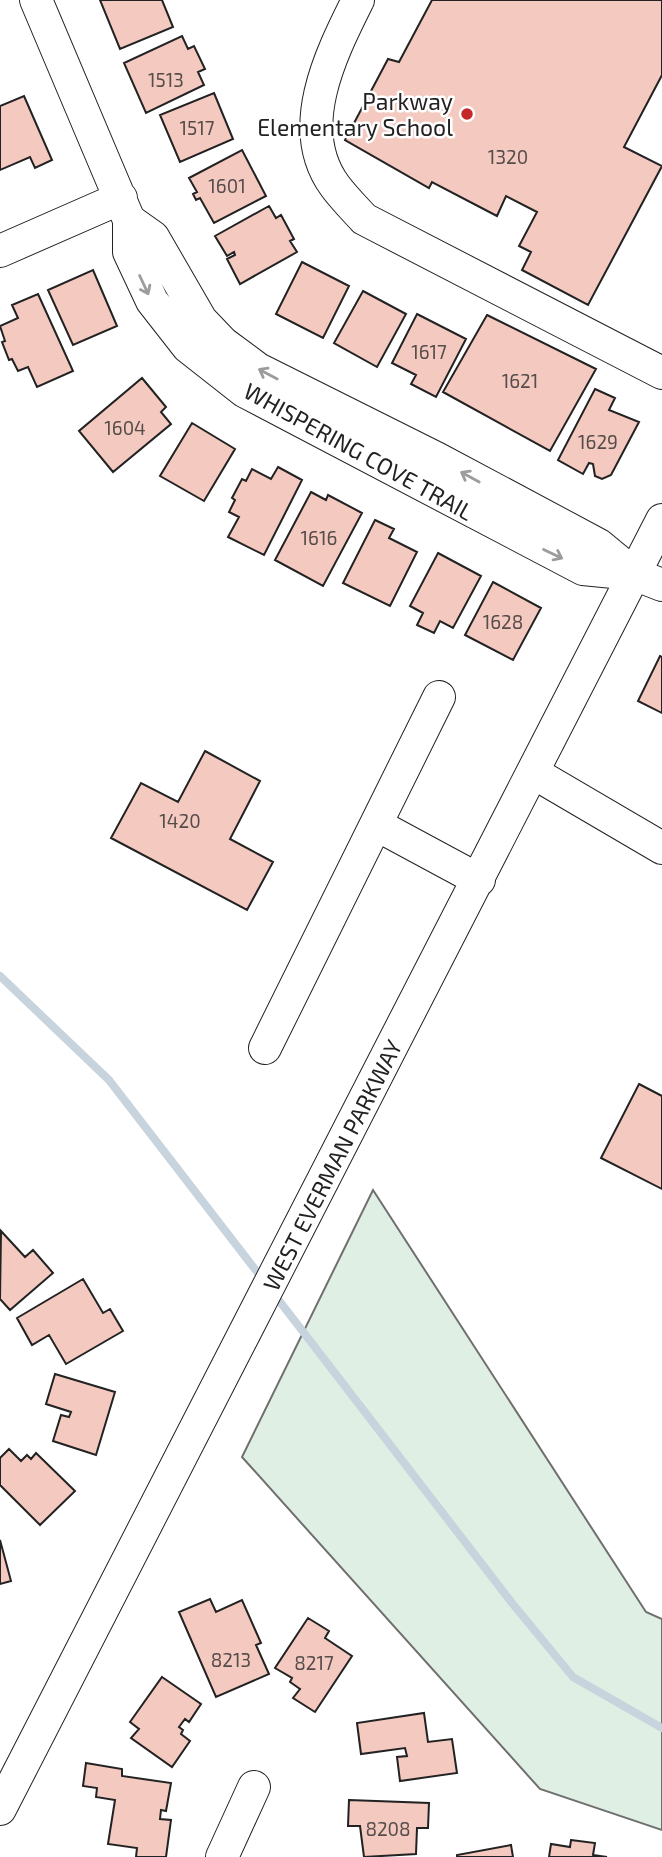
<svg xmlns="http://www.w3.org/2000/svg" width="662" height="1857" viewBox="0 0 662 1857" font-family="'Exo 2',sans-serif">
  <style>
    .green { fill: #e0efe3; stroke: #6f6f6f; stroke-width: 2 }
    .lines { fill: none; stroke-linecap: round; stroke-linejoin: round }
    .stream { stroke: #c7d3dd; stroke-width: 8 }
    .building { fill: #f3c9c0; stroke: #222; stroke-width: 2 }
    .minor-casing { stroke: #222; stroke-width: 34 }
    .minor { stroke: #fff; stroke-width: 32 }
    .oneway { stroke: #9c9c9c }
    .poi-dot { fill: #c62828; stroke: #fff; stroke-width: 2.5 }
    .labels { text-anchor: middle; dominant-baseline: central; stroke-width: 5; stroke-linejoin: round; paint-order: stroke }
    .number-label { font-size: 19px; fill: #564c4a }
    .poi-label { font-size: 23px; fill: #222; stroke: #fff; text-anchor: end }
    .street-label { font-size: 23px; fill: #222; stroke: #fff }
  </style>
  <rect width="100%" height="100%" fill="#fff"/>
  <!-- green -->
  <path class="green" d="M373,1190l273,422 16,7v211l-122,-41 -298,-332z"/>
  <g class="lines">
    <!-- stream -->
    <path class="stream" d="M0,976l109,104 155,201
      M274,1294l238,309 61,74 89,51"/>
  </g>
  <!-- building -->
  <path class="building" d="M100,0h62l11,27 -53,22z
    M432,0h230v75l-38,72 38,19 -74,139 -66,-35 9,-18 -12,-6 18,-34 -31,-16 -9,20 -65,-34 -3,6 -84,-48 43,-81 11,3z
    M182,36l6,13 6,-3 11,23 -7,3 6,13 -58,28 -22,-50z
    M214,93l19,46 -53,23 -20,-47z
    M24,96l28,64 -17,8 -5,-11 -30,13v-64z
    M242,150l24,46 -52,27 -14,-25 -4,2 -3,-6 4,-2 -8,-14z
    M269,206l7,12 5,-3 13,24 -4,2 7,11 -57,32 -13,-25 8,-4 -1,-3 -7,4 -12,-20z
    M302,262l47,24 -26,52 -47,-24z
    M93,270l24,56 -44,19 -25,-55z
    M363,291l43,23 -29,53 -43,-24z
    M38,294l35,77 -36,16 -9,-20 -10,4 -6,-12 -3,1 -7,-18 3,-1 -5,-15 18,-8 -6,-13z
    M417,314l49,25 -30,58 -25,-13 5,-9 -24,-12z
    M487,315l109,54 -46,82 -107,-59z
    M142,378l24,29 -5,5 10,12 -58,48 -34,-41z
    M595,389l20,9 -6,12 30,12 -28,53 -9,4 -7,-3 -2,-12 -4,-1 -6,11 -25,-14z
    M192,423l43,26 -31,52 -44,-25z
    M278,467l24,13 -38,75 -36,-18 11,-20 -10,-5 6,-12 -3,-2 10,-19 4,2 6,-12 19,10z
    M311,492l15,8 2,-5 34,18 -39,73 -48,-26z
    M375,520l19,9 -5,9 28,14 -27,54 -47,-23z
    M438,553l43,23 -28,52 -13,-7 -6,12 -17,-8 6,-12 -13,-7z
    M493,582l48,26 -28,52 -48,-25z
    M660,656l2,1v56l-24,-12z
    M205,751l55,30 -30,58 43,23 -26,48 -136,-72 30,-55 37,19z
    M639,1084l23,12v93l-61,-31z
    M1,1231l24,26 8,-7 20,23 -43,37 -10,-11z
    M83,1279l20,34 7,-4 13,22 -57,33 -17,-29 -17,10 -15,-27z
    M55,1374l60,18 -19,63 -43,-14 8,-26 8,2 2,-5 -25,-8z
    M9,1449l12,12 6,-6 4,4 5,-6 39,38 -35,34 -40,-40v-27z
    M0,1540l11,41 -11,3z
    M210,1599l6,13 26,-12 19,43 -5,2 13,29 -53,23 -37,-85z
    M308,1618l21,13 -4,7 27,18 -37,56 -22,-14 7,-9 -10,-7 2,-4 -17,-10z
    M162,1677l39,27 -12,18 -4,-3 -6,8 4,3 -2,4 9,7 -18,26 -41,-29 8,-9 -9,-7z
    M424,1713l4,29 24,-3 5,34 -57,8 -3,-24 10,-1 -2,-8 -44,6 -4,-31z
    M86,1763l36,6v7l49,7 -5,28 -5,-1 -1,9 11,1 -5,37h-30l1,-9 -29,-4 7,-44 -19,-3 1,-9 -14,-2z
    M349,1800l80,3 -1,25h-11l-1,26 -52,3 -4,-31h-12z
    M571,1840l24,3 -2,12 14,2h-58l2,-13 19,3z
    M511,1845l2,12h-56v-2z"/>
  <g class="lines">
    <!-- minor casing -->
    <g class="minor-casing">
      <path id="minor" d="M36,0l93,220v32l23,49 36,46 56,44 339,178 51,5 28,11
        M358,0c-27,54 -65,129 -23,186 8,11 19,22 29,33l298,154
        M129,220l24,17 48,83 22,23 35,26 180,90 161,86 35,29
        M0,251l121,-53
        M534,773l128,75
        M377,825l102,55
        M265,1048l174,-351
        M0,1809l662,-1289
        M222,1857l32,-70"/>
    </g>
    <!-- minor -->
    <use href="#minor" class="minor"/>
  </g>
  <!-- one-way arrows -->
  <defs><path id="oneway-shaft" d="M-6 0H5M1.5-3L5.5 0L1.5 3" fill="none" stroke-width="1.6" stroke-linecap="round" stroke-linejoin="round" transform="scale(1.75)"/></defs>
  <g class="oneway">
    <use href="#oneway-shaft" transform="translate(144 285) rotate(65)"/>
    <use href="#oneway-shaft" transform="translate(268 374) rotate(-152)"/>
    <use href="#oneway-shaft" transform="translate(470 477) rotate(-151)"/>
    <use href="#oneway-shaft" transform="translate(553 554) rotate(26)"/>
  </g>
  <!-- markers -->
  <circle class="poi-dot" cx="467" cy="114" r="7"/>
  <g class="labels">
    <!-- number labels -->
    <g class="number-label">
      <text x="166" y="79">1513</text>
      <text x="197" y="127">1517</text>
      <text x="508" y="156">1320</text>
      <text x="227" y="185">1601</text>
      <text x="429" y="351">1617</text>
      <text x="520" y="380">1621</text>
      <text x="125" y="427">1604</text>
      <text x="598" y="441">1629</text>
      <text x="319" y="537">1616</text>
      <text x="503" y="621">1628</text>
      <text x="180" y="820">1420</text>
      <text x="231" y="1659">8213</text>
      <text x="314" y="1662">8217</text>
      <text x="388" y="1828">8208</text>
    </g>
    <!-- poi labels -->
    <g class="poi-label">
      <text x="453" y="101">Parkway<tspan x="453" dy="26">Elementary School</tspan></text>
    </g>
    <!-- street labels -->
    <g class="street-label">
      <text transform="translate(359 451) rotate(29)">WHISPERING COVE TRAIL</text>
      <text transform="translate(332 1165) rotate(-63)">WEST EVERMAN PARKWAY</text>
    </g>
  </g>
</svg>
